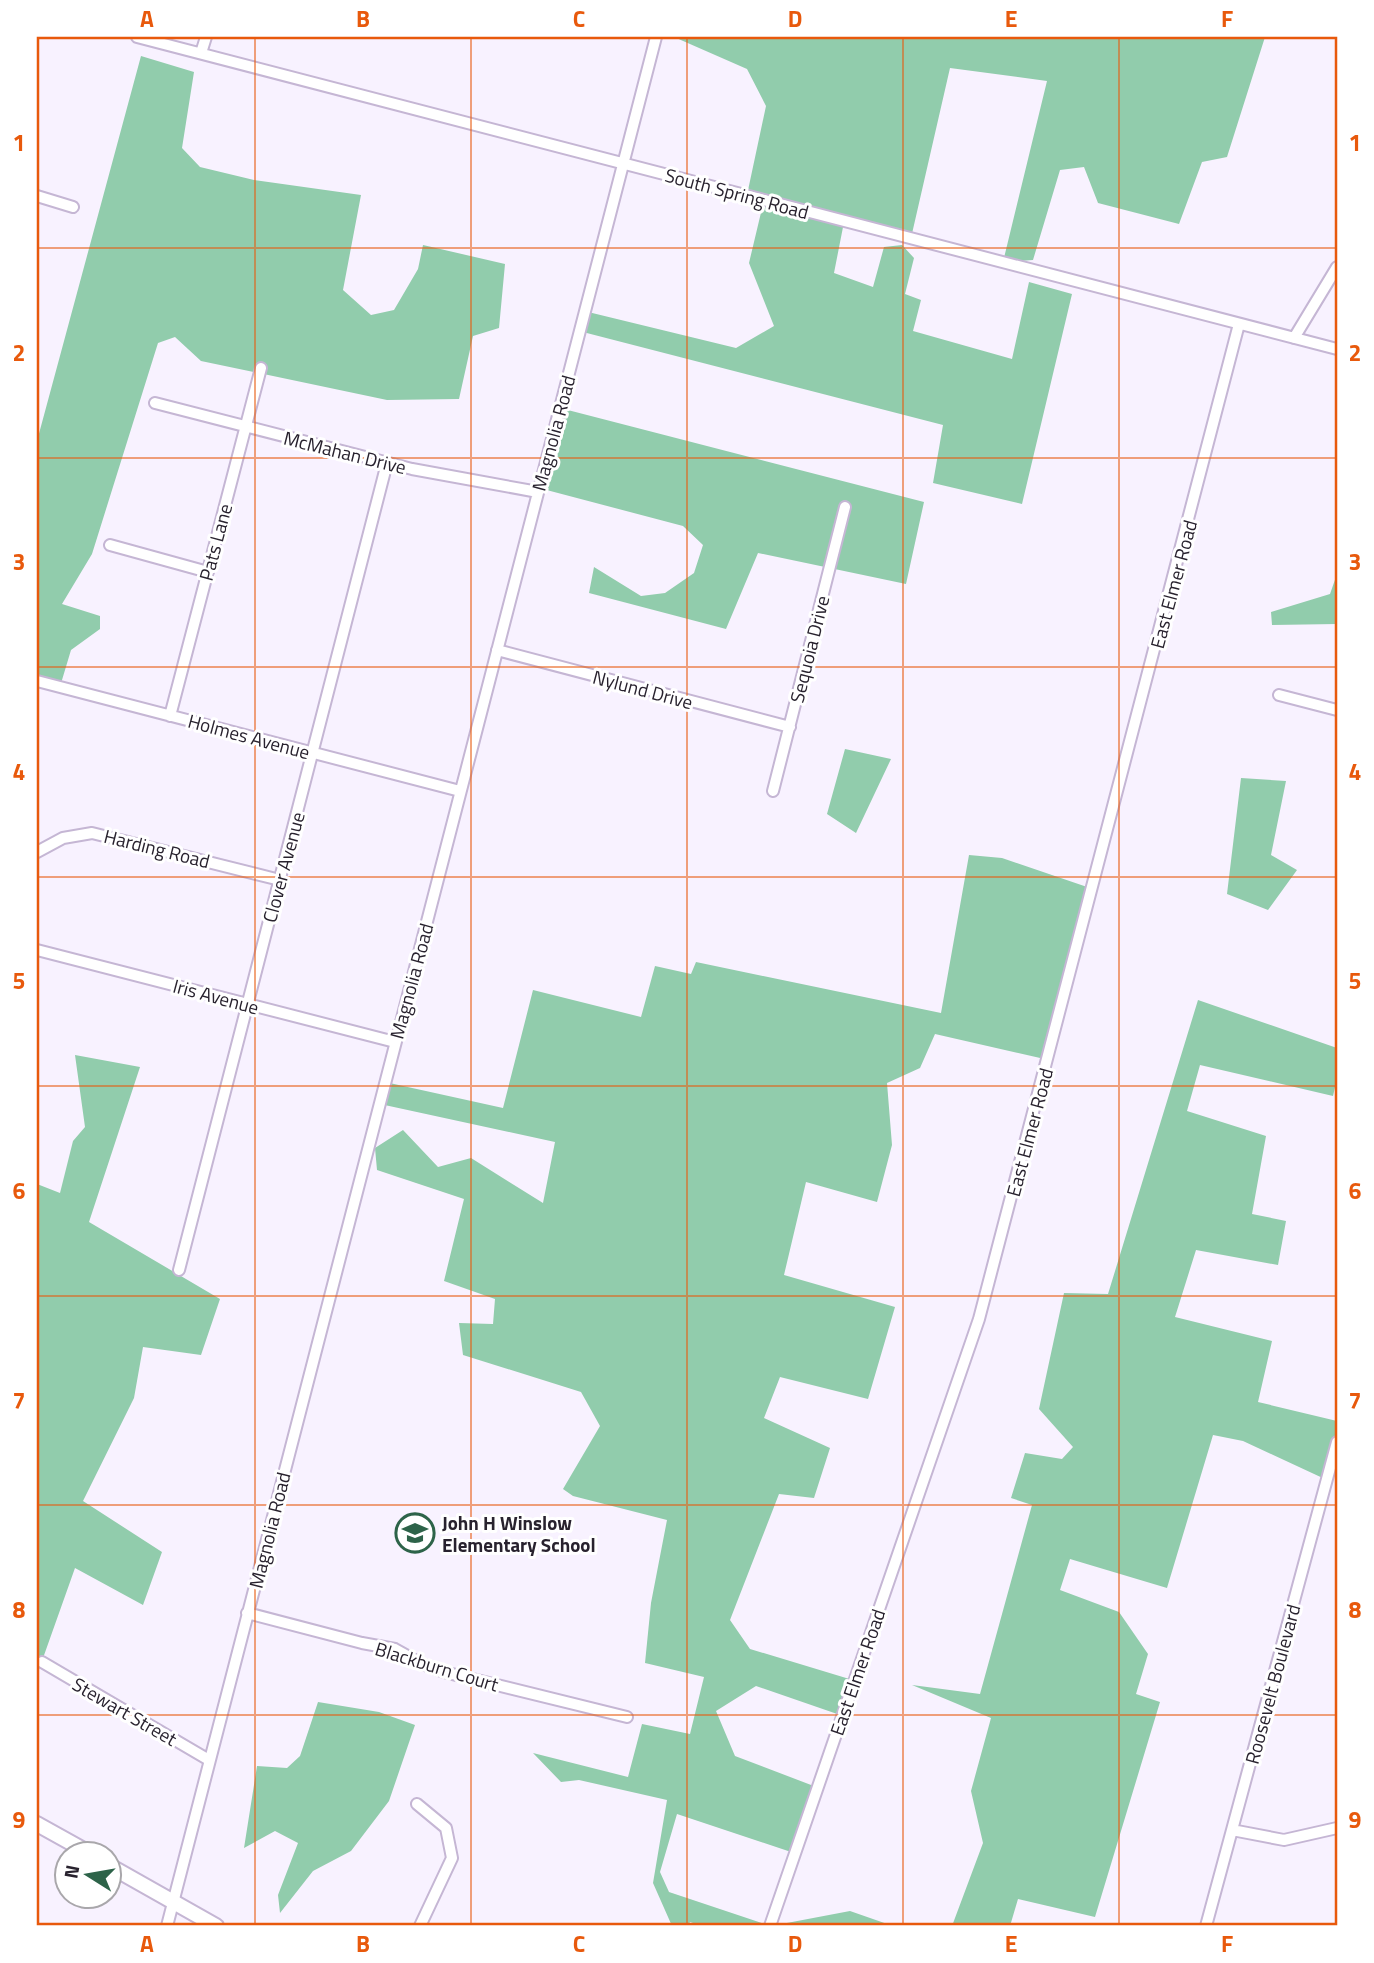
<svg xmlns="http://www.w3.org/2000/svg" width="1374" height="1963" viewBox="0 0 1374 1963" font-family="'Titillium Web',sans-serif">
  <style>
    .forest { fill: #91ccac }
    .lines { fill: none; stroke-linecap: round; stroke-linejoin: round }
    .minor-casing { stroke: #c5b6d4; stroke-width: 14 }
    .major-casing { stroke: #c5b6d4; stroke-width: 18 }
    .minor { stroke: #fff; stroke-width: 10 }
    .major { stroke: #fff; stroke-width: 14 }
    .grid { fill: none; stroke: #e8590c; stroke-width: 2; stroke-opacity: 0.55 }
    .labels { text-anchor: middle; dominant-baseline: central; stroke-width: 6; stroke-linejoin: round; paint-order: stroke }
    .street-label { font-size: 19px; fill: #28222e; stroke: #fff }
    .poi-label { font-size: 19px; font-weight: bold; fill: #28222e; stroke: #fff; text-anchor: start }
    .neatline { fill: none; stroke: #e8590c; stroke-width: 2.5 }
    .grid-label { font-size: 23px; text-anchor: middle; font-weight: bold; fill: #e8590c }
  </style>
  <rect width="100%" height="100%" fill="#f8f2ff"/>
  <!-- forest -->
  <path class="forest" d="M674,37h591l-38,120 -25,5 -23,62 -81,-21 -14,-36 -24,3 -27,90 -30,2 44,-181 -97,-13 -39,170 -67,-16 -10,51 39,14 11,-40 18,-2 12,13 -9,36 16,6 -8,31 99,28 17,-77 43,12 -50,210 -89,-21 10,-58 -364,-94 5,-20 152,37 38,-22 -25,-63 15,-63 -17,-5 19,-89 -19,-37z
    M141,56l53,16 -12,76 18,19 54,13 107,15 -18,95 28,25 23,-5 24,-41 5,-24 82,19 -6,64 -26,8 -14,63 -72,1 -186,-39 -26,-24 -17,6 -66,211 -30,50 38,12v13l-29,21 -12,40 -22,-6v-243z
    M560,408l364,94 -18,82 -148,-31 -32,76 -137,-36 5,-26 47,29 24,-3 29,-20 9,-28 -20,-19 -144,-38z
    M1337,574v50l-65,1 -1,-13 59,-18z
    M845,749l46,10 -35,74 -29,-19z
    M1241,778l45,3 -15,74 26,15 -29,40 -41,-16z
    M969,855l33,3 91,31 -44,171 -114,-26 -15,34 -33,15 5,62 -15,57 -71,-20 -22,93 111,32 -27,92 -88,-22 -16,41 66,30 -16,50 -35,-4 -49,126 20,29 106,32 -13,35 -87,-30 -40,25 19,45 84,32 -22,66 -120,-40 -17,58 9,20 102,34 79,-15 43,15h-191l-12,-4 -2,4h-16l-19,-43 14,-83 -88,-20 -18,2 -28,-29 95,24 14,-53 48,10 14,-57 -59,-14 6,-60 16,-83 -94,-24 -10,-7 37,-63 -19,-34 -118,-37 -4,-32 34,1 2,-25 -51,-18 20,-82 -87,-29 -2,-22 28,-18 35,37 33,-9 72,45 12,-61 -175,-38 5,-22 118,26 30,-118 108,27 14,-51 36,8 5,-12 245,51z
    M1198,1000l139,48v31l-4,17 -133,-31 -13,46 79,25 -14,78 34,7 -8,44 -82,-15 -21,67 97,24 -14,61 79,19v18l-10,41 -84,-39 -30,-6 -46,153 -97,-29 -10,31 59,22 29,42 -12,40 24,8 -65,215 -77,-18 -8,27h-58l31,-83 -12,-52 20,-73 -79,-33 68,9 52,-189 -21,-7 14,-45 37,6 11,-12 -34,-38 25,-116 44,1z
    M75,1055l65,12 -51,155 131,77 -19,56 -58,-8 -9,51 -51,103 79,51 -19,53 -68,-37 -38,107v-491l23,9 13,-52 12,-14z
    M318,1702l61,10 36,13 -26,76 -38,50 -38,20 -33,42 -2,-18 20,-52 -23,-12 -31,17 13,-82 30,2 13,-12z"/>
  <g class="lines">
    <!-- minor casing -->
    <g class="minor-casing">
      <path id="minor" d="M137,37l1200,312
        M201,53l5,-16
        M37,196l36,11
        M1294,338l43,-71
        M155,403l257,66 126,23
        M110,545l98,27
        M497,650l293,77
        M37,681l423,110
        M1279,695l58,15
        M170,716l91,-348
        M773,791l72,-284
        M37,852l26,-14 29,-5 188,47
        M37,950l358,92
        M179,1270l208,-807
        M247,1613l115,30 33,6 27,15 22,8 183,45
        M42,1662l167,98
        M417,1804l29,24 6,30 -32,68
        M1232,1830l52,10 53,-12
        M167,1926l489,-1889
        M770,1926l209,-607 260,-995
        M1206,1926l131,-484"/>
    </g>
    <!-- major casing -->
    <g class="major-casing">
      <path id="major" d="M37,1824l54,30
        M108,1865l108,61"/>
    </g>
    <!-- minor -->
    <use href="#minor" class="minor"/>
    <!-- major -->
    <use href="#major" class="major"/>
  </g>
  <!-- grid -->
  <path class="grid" d="M255,37v1889M471,37v1889M687,37v1889M903,37v1889M1119,37v1889M37,248h1300M37,458h1300M37,667h1300M37,877h1300M37,1086h1300M37,1296h1300M37,1505h1300M37,1715h1300"/>
  <!-- icons -->
  <defs>
    <g id="school-ring" transform="scale(2.0125)"><circle r="9.5" fill="#fff" stroke="#2d6349" stroke-width="1.5"/><path d="M0-5L7-2L0 1L-7-2ZM-4 1L0 2.5L4 1V4Q0 6-4 4Z" fill="#2d6349"/></g>
  </defs>
  <g fill-rule="evenodd">
    <use href="#school-ring" x="415" y="1533"/>
  </g>
  <g class="labels">
    <!-- street labels -->
    <g class="street-label">
      <text transform="translate(737 193) rotate(15)">South Spring Road</text>
      <text transform="translate(553 433) rotate(-75)">Magnolia Road</text>
      <text transform="translate(345 452) rotate(14)">McMahan Drive</text>
      <text transform="translate(215 542) rotate(-75)">Pats Lane</text>
      <text transform="translate(1173 584) rotate(-75)">East Elmer Road</text>
      <text transform="translate(809 649) rotate(-76)">Sequoia Drive</text>
      <text transform="translate(643 689) rotate(15)">Nylund Drive</text>
      <text transform="translate(249 736) rotate(15)">Holmes Avenue</text>
      <text transform="translate(157 848) rotate(14)">Harding Road</text>
      <text transform="translate(283 867) rotate(-75)">Clover Avenue</text>
      <text transform="translate(411 981) rotate(-75)">Magnolia Road</text>
      <text transform="translate(216 996) rotate(15)">Iris Avenue</text>
      <text transform="translate(1029 1132) rotate(-75)">East Elmer Road</text>
      <text transform="translate(269 1530) rotate(-76)">Magnolia Road</text>
      <text transform="translate(437 1666) rotate(17)">Blackburn Court</text>
      <text transform="translate(857 1672) rotate(-71)">East Elmer Road</text>
      <text transform="translate(1272 1684) rotate(-75)">Roosevelt Boulevard</text>
      <text transform="translate(125 1711) rotate(30)">Stewart Street</text>
    </g>
    <!-- poi labels -->
    <g class="poi-label">
      <text x="442" y="1522">John H Winslow<tspan x="442" dy="22">Elementary School</tspan></text>
    </g>
  </g>
  <!-- border -->
  <rect width="1374" height="1963" fill="none" stroke="#ffffff" stroke-width="77"/>
  <!-- north arrow -->
  <g transform="translate(88 1875) rotate(281)"><circle r="33" fill="#ffffff" stroke="#a9a7ab" stroke-width="2"/>
  <path d="M0-5L12 26L0 18L-12 26Z" fill="#2d6349"/>
  <text y="-10" font-size="19" font-weight="bold" text-anchor="middle" fill="#28222e">N</text>
  </g>
  <rect x="38" y="38" width="1298" height="1886" class="neatline"/>
  <g class="grid-label">
    <text x="147" y="27">A</text>
    <text x="363" y="27">B</text>
    <text x="579" y="27">C</text>
    <text x="795" y="27">D</text>
    <text x="1011" y="27">E</text>
    <text x="1227" y="27">F</text>
    <text x="19" y="151">1</text>
    <text x="1355" y="151">1</text>
    <text x="19" y="361">2</text>
    <text x="1355" y="361">2</text>
    <text x="19" y="570">3</text>
    <text x="1355" y="570">3</text>
    <text x="19" y="780">4</text>
    <text x="1355" y="780">4</text>
    <text x="19" y="989">5</text>
    <text x="1355" y="989">5</text>
    <text x="19" y="1199">6</text>
    <text x="1355" y="1199">6</text>
    <text x="19" y="1409">7</text>
    <text x="1355" y="1409">7</text>
    <text x="19" y="1618">8</text>
    <text x="1355" y="1618">8</text>
    <text x="19" y="1828">9</text>
    <text x="1355" y="1828">9</text>
    <text x="147" y="1952">A</text>
    <text x="363" y="1952">B</text>
    <text x="579" y="1952">C</text>
    <text x="795" y="1952">D</text>
    <text x="1011" y="1952">E</text>
    <text x="1227" y="1952">F</text>
  </g>
</svg>
